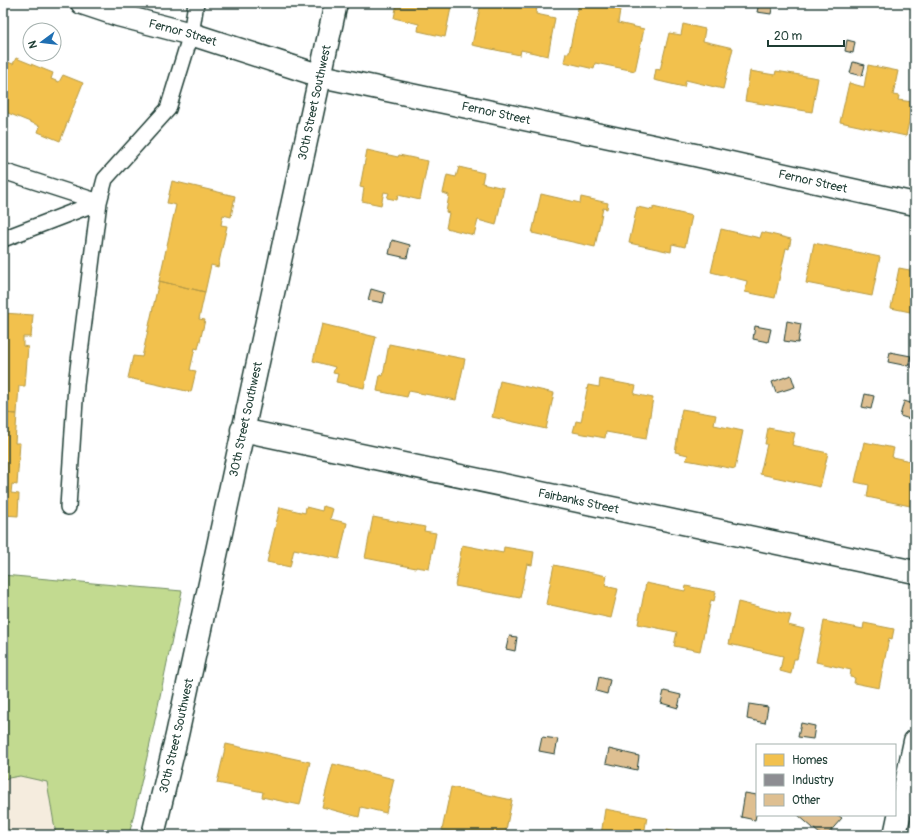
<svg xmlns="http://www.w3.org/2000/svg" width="918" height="838" viewBox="0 0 918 838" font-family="Pangolin,sans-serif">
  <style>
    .built { fill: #f5ecde }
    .green { fill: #c2da90; stroke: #708c62 }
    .homes { fill: #f2c14e; stroke: #b39946 }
    .industry { fill: #8d8d92; stroke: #6c7576 }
    .building { fill: #debf91; stroke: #1f3d34 }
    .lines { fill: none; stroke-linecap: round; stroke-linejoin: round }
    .lane-casing { stroke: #1f3d34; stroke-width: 18 }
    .street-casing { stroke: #1f3d34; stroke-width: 25 }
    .lane { stroke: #fff; stroke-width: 15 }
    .street { stroke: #fff; stroke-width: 22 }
    .labels { text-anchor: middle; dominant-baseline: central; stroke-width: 4; stroke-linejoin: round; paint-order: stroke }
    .street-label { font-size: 12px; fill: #1f3d34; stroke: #fff }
  </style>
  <rect width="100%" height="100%" fill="#fff"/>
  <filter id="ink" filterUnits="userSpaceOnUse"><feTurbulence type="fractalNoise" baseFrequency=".025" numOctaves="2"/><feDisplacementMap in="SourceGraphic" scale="8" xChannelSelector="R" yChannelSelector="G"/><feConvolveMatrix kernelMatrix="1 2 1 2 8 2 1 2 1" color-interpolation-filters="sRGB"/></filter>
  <g filter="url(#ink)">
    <!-- built -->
    <path class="built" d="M20,776l27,6 9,53h-53v-56z"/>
    <!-- green -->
    <path class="green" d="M3,575l179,16 -32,153 -21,91h-73l-9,-53 -27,-6 -17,3z"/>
    <!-- homes -->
    <path class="homes" d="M397,3h55l-7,34 -27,-6 1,-7 -25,-6z
      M481,3h41l15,3 -1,8 19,4 -7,38 -27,-6 -1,5 -48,-10z
      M579,3h5l36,7 -2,13 26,6 -9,42 -40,-8 -1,6 -30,-7 2,-9h3z
      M683,24l22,5 -2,12 30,7 -10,41 -37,-9 -2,7 -30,-7 2,-11 4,1 9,-37 12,2z
      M16,58l37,15 -2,6 8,3 4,-7 20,8 -23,58 -22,-9 2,-6 -37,-15v-51l10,4z
      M868,65l30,6 -5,24 6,1 -1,4 15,2 -7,34 -66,-14 9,-39 15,4z
      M750,71l25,4 1,-4 42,7 -6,34 -67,-11z
      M367,150l31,7 1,-2 29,6 -8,39 -22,-5 -1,5 -10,-2 2,-5 -5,-1 -3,13 -19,-4 2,-13 -4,-1z
      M459,167l25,6 -2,10 22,5 -8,37 -18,-5 -4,15 -28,-7 3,-15 -3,-1 3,-17 -6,-2 4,-18 9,2z
      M172,181l63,15 -4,21 -8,-2 -2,10 6,1 -9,41 -7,-2 -6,27 -46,-11 17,-76 -9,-2z
      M541,194l39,9 1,-6 27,6 -1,6 -4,-1 -8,39 -63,-14z
      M637,207l16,3v-3l39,9 -7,31 -13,-3 -1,8 -42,-9z
      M721,229l39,9 2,-6 29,7 -2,10 -3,-1 -11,50 -30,-6 2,-11 -36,-9z
      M814,243l66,14 -8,39 -66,-13z
      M899,268l16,3v42l-24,-5z
      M159,281l46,11 -6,27 6,1 -7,29 -3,-1 -5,22 6,1 -5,21 -63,-14 5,-22 9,1z
      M3,313l30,2 -2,22h-8v9l5,1 -3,39h-6l-2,28 -14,-1z
      M322,324l54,13 -12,51 -28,-6 2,-8 -5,-1 2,-6 -22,-6z
      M389,344l76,15 -9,41 -47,-9 -2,6 -30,-6 3,-16 3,1z
      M600,379l36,7 -2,8 19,4 -7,41 -40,-7 -1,6 -32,-6 3,-11 5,1 7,-37 11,2z
      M500,381l54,12 -8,36 -54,-12z
      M682,409l34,6 -2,10 29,6 -8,38 -49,-9 2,-5 -13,-3 6,-34h-1z
      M3,413l14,1 -2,29h5l-3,42 -5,-1 -1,9 8,1 -1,22 -15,-1z
      M768,428l27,5 -3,12 36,8 -8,34 -60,-13 7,-30h-2z
      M864,442l30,6 -2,9 23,5v45l-48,-10 2,-12 -14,-3z
      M323,506l10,3 -3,10 17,4 -8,36 -45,-10 -4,18 -23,-5 13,-55 25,6 1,-6 16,4z
      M373,517l52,10 -1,4 12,2 -7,36 -13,-2v1l-51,-10z
      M462,545l41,8 1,-6 30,5 -2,13 -5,-1 -7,34 -65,-12z
      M554,565l53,11 -2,10 13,3 -7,29 -65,-14z
      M646,583l39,8 1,-5 30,6 -2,9 -3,-1 -11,51 -26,-5 3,-14 -39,-8z
      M738,602l53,13 -3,10 16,4 -7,30h-3l-3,15 -11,-3 3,-15 -54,-12z
      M824,621l39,8 1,-6 30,6 -2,10 -3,-1 -10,50 -25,-5 1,-5 -5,-1 1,-7 -35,-8z
      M226,744l84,18 -10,43 -38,-8 1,-5 -46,-9z
      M333,764l61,15 -8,34 -25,-6 -2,10 -37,-10z
      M451,787l61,13 -7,35h-41l-22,-5z
      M605,809l42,8 -3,18h-57l1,-2 13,2z
      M667,829l31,6h-32z"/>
    <!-- industry -->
    <path class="industry" d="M915,341v27l-5,-1z"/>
    <!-- building -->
    <path class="building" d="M759,3h14l-2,11 -14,-2z
      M847,40l8,2 -2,11 -8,-2z
      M853,62l12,3 -3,11 -12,-3z
      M392,240l18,5 -3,13 -18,-4z
      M371,289l14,4 -2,10 -15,-3z
      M787,321l14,3 -3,19 -14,-2z
      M755,326l16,3 -3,13 -15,-3z
      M890,352l21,4 -3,10 -20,-4z
      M791,375l4,12 -19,6 -4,-11z
      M865,394l9,2 -3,13 -9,-2z
      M904,401l10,3 -4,15 -10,-3z
      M509,636l8,1 -2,14 -9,-2z
      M599,677l11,3 -3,14 -11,-3z
      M664,691l17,4 -3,13 -17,-5z
      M749,704l19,3 -3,16 -18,-4z
      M801,723l14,3 -2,13 -15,-2z
      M542,737l16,2 -3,15 -16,-3z
      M609,749l30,7 -2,14 -31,-7z
      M745,793l12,2v15l-2,10 -14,-3z
      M798,815h40l4,3 -15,17h-6z"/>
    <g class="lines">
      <!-- lane casing -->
      <g class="lane-casing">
        <path id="lane" d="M3,171l96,31
          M3,239l96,-37
          M68,507l8,-122 23,-183 6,-23 63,-70 23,-75 5,-31"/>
      </g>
      <!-- street casing -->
      <g class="street-casing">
        <g id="street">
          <path id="s1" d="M82,3l36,12 73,19 130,42 374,79 220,49"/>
          <path id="s2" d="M242,430l673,142"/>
          <path id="s3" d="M153,835l24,-100 159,-732"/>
          <path d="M895,835l20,-94"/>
        </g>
      </g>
      <!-- lane -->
      <use href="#lane" class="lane"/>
      <!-- street -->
      <use href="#street" class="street"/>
    </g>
  </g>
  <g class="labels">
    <!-- street labels -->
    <g class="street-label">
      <text stroke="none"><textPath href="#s1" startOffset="105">Fernor Street</textPath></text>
      <text stroke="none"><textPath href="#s3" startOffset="750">30th Street Southwest</textPath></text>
      <text stroke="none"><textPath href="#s1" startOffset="429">Fernor Street</textPath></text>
      <text stroke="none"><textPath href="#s1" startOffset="753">Fernor Street</textPath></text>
      <text stroke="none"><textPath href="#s3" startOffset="426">30th Street Southwest</textPath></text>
      <text stroke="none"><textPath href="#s2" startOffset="344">Fairbanks Street</textPath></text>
      <text stroke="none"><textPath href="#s3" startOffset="102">30th Street Southwest</textPath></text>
    </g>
  </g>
  <!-- margin -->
  <rect width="918" height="838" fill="none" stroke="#fff" stroke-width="16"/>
  <rect x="8" y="8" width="902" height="822" fill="none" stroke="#1f3d34" stroke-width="1.5" filter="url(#ink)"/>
  <!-- legend -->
  <rect x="756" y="744" width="140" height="72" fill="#ffffff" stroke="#a5b1ae"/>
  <rect x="764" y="754" width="20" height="12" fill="#f2c14e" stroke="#a5b1ae"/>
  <text x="792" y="764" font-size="12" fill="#1f3d34">Homes</text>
  <rect x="764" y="774" width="20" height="12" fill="#8d8d92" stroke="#a5b1ae"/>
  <text x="792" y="784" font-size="12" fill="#1f3d34">Industry</text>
  <rect x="764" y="794" width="20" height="12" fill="#debf91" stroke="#a5b1ae"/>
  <text x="792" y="804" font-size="12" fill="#1f3d34">Other</text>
  <!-- north arrow -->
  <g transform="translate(42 42) rotate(255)"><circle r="19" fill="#ffffff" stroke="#a5b1ae"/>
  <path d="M0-3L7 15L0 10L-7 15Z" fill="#1f6fb2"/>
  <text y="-6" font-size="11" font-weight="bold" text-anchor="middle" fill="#1f3d34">N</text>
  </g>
  <!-- scale -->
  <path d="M768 40v6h76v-6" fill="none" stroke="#1f3d34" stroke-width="2"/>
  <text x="774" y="40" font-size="12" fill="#1f3d34" stroke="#ffffff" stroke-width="3" paint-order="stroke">20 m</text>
</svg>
